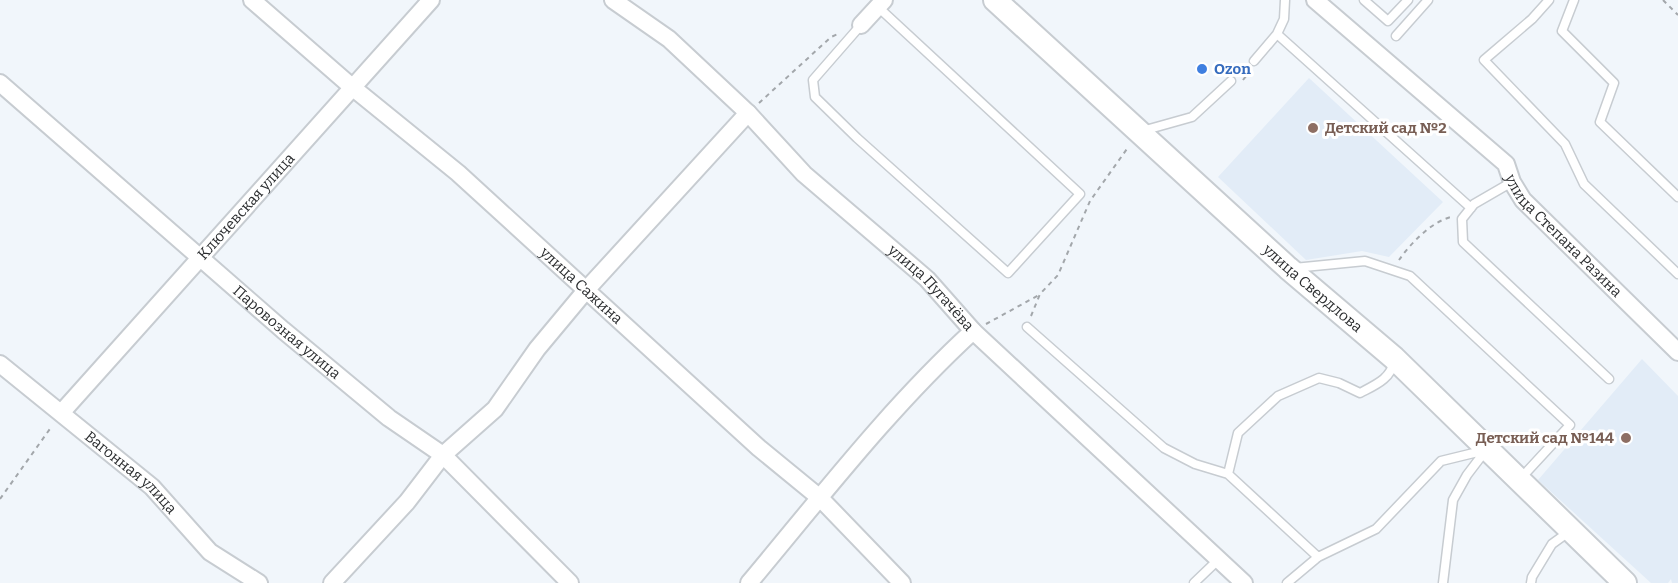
<svg xmlns="http://www.w3.org/2000/svg" width="1678" height="583" viewBox="0 0 1678 583" font-family="Bitter,serif">
  <style>
    .built { fill: #e2ecf7 }
    .lines { fill: none; stroke-linecap: round; stroke-linejoin: round }
    .lane-casing { stroke: #c7ccd1; stroke-width: 11 }
    .street-casing { stroke: #c7ccd1; stroke-width: 20 }
    .secondary-casing { stroke: #c7ccd1; stroke-width: 26 }
    .path { stroke: #a3a7ab; stroke-width: 2; stroke-dasharray: 4.5 4.5; stroke-linecap: butt }
    .lane { stroke: #fff; stroke-width: 8 }
    .street { stroke: #fff; stroke-width: 16 }
    .secondary { stroke: #fff; stroke-width: 22 }
    .shop-dot { fill: #3f7fe0; stroke: #fff; stroke-width: 2 }
    .education-dot { fill: #8d6e63; stroke: #fff; stroke-width: 2 }
    .labels { text-anchor: middle; dominant-baseline: central; stroke-width: 6; stroke-linejoin: round; paint-order: stroke }
    .shop-label { font-size: 15px; font-weight: bold; fill: #366cbe; stroke: #fff; text-anchor: start }
    .education-label { font-size: 15px; font-weight: bold; fill: #785e54; stroke: #fff; text-anchor: start }
    .street-label { font-size: 15px; fill: #2b2d2f; stroke: #fff }
  </style>
  <rect width="100%" height="100%" fill="#f1f6fb"/>
  <!-- built -->
  <path class="built" d="M1309,78l134,124 -54,55 -27,-6 -56,9 -88,-83z
    M1642,359l36,37v187h-6l-1,-4 -3,4h-17l-113,-103z"/>
  <g class="lines">
    <!-- lane casing -->
    <g class="lane-casing">
      <path id="lane" d="M1285,0l-1,19 -7,15 194,174
        M1364,0l24,21 20,-21
        M1549,0l-17,19 -48,41 81,84 19,40 94,90
        M1574,0l-12,31 52,52 -14,39 78,75
        M861,25l-48,55 2,17 42,41 151,135 72,-79 -202,-187
        M1396,36l32,-36
        M1254,61l23,-27
        M1142,131l50,-14 39,-36
        M1512,182l-38,22 -12,15 1,23 146,137
        M1294,268l71,-7 45,15 160,149 -49,53
        M1027,327l137,121 31,16 33,10
        M1318,557l-90,-83 10,-41 40,-37 41,-18 20,5 21,10c15,-8 31,-14 34,-32
        M1194,583l24,-23
        M1287,583l31,-26 58,-28 65,-68 45,-11 -19,25 -14,25 -10,83
        M1531,583l1,-6 20,-33 18,-13"/>
    </g>
    <!-- street casing -->
    <g class="street-casing">
      <g id="street">
        <path id="s1" d="M252,0l100,87 106,86 301,275 61,50 82,85"/>
        <path id="s2" d="M613,0l56,39 79,74 56,61 123,105 46,52 271,252"/>
        <path id="s3" d="M1315,0l191,164 6,18 11,18 155,152"/>
        <path d="M861,25l23,-25"/>
        <path id="s4" d="M0,83l283,247 106,88 54,37 127,128"/>
        <path id="s5" d="M0,364l152,123 58,65 49,31"/>
        <path id="s6" d="M62,412l369,-412"/>
        <path d="M332,583l75,-81 36,-47 52,-46 42,-60 50,-60 161,-176"/>
        <path d="M749,583c72,-86 141,-176 224,-252"/>
      </g>
    </g>
    <!-- secondary casing -->
    <g class="secondary-casing">
      <g id="secondary">
        <path id="s7" d="M995,0l293,268 106,90 231,225"/>
      </g>
    </g>
    <!-- path -->
    <path class="path" d="M1663,0l15,15
      M1243,80l8,-10
      M759,103l72,-66 7,-3
      M1399,260c12,-17 32,-38 52,-43
      M1031,316l9,-22 18,-19 32,-74 39,-55
      M986,324l53,-29
      M0,499l52,-73"/>
    <!-- lane -->
    <use href="#lane" class="lane"/>
    <!-- street -->
    <use href="#street" class="street"/>
    <!-- secondary -->
    <use href="#secondary" class="secondary"/>
  </g>
  <!-- markers -->
  <circle class="shop-dot" cx="1202" cy="69" r="6"/>
  <g class="education-dot">
    <circle cx="1313" cy="128" r="6"/>
    <circle cx="1626" cy="438" r="6"/>
  </g>
  <g class="labels">
    <!-- shop labels -->
    <g class="shop-label">
      <text x="1214" y="69">Ozon</text>
    </g>
    <!-- education labels -->
    <g class="education-label">
      <text x="1325" y="128">Детский сад №2</text>
      <text x="1614" y="438" text-anchor="end">Детский сад №144</text>
    </g>
    <!-- street labels -->
    <g class="street-label">
      <text stroke="none"><textPath href="#s6" startOffset="276">Ключевская улица</textPath></text>
      <text stroke="none"><textPath href="#s3" startOffset="345">улица Степана Разина</textPath></text>
      <text stroke="none"><textPath href="#s1" startOffset="436">улица Сажина</textPath></text>
      <text stroke="none"><textPath href="#s2" startOffset="430">улица Пугачёва</textPath></text>
      <text stroke="none"><textPath href="#s7" startOffset="429">улица Свердлова</textPath></text>
      <text stroke="none"><textPath href="#s4" startOffset="380">Паровозная улица</textPath></text>
      <text stroke="none"><textPath href="#s5" startOffset="170">Вагонная улица</textPath></text>
    </g>
  </g>
</svg>
